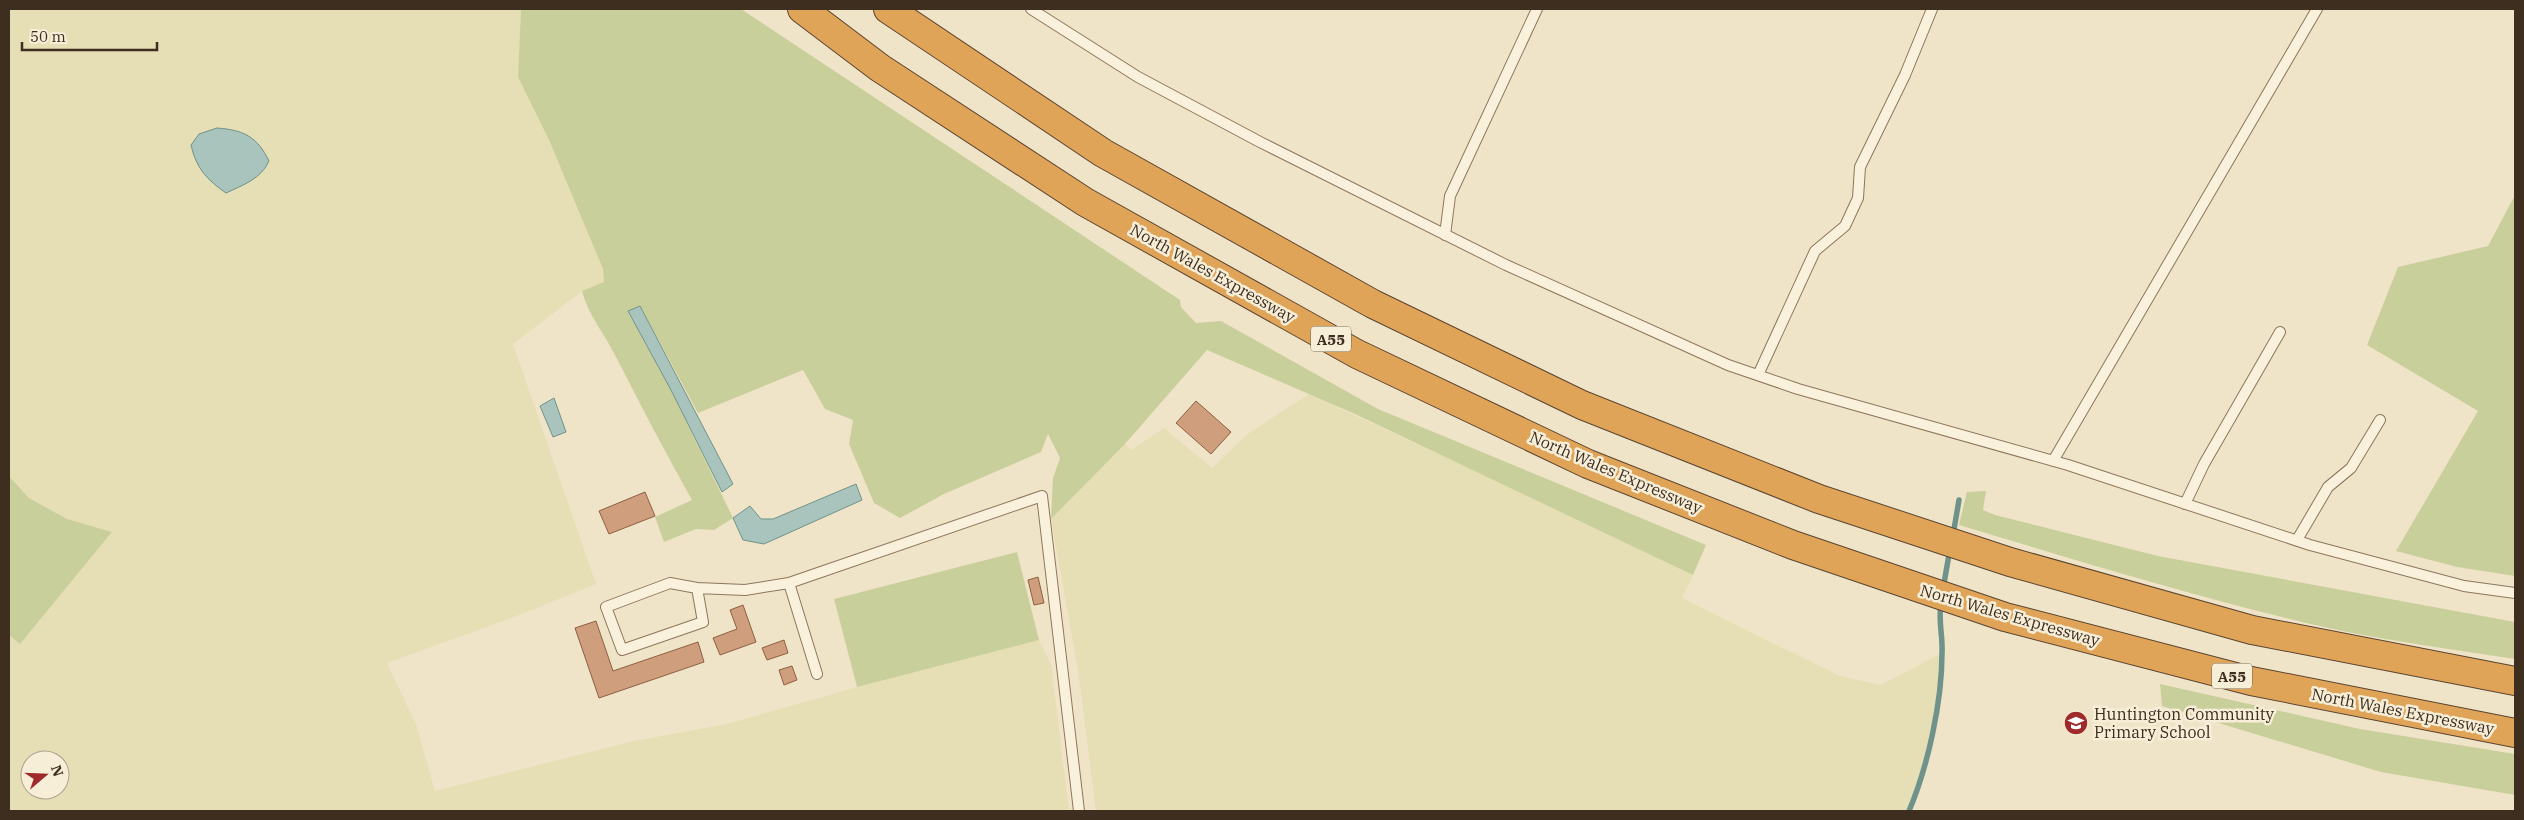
<svg xmlns="http://www.w3.org/2000/svg" width="2524" height="820" viewBox="0 0 2524 820" font-family="'IBM Plex Serif',serif">
  <style>
    .farmland { fill: #e6deb5; fill-rule: evenodd }
    .green { fill: #c9cf9b }
    .water { fill: #a9c4bc; stroke: #6f938a }
    .lines { fill: none; stroke-linecap: round; stroke-linejoin: round }
    .stream { stroke: #6f938a; stroke-width: 5.5 }
    .building { fill: #cf9f7d; stroke: #8d5f41 }
    .lane-casing { stroke: #8d765c; stroke-width: 12 }
    .highway-casing { stroke: #5b4430; stroke-width: 30 }
    .lane { stroke: #faf1dc; stroke-width: 10 }
    .highway { stroke: #e0a458; stroke-width: 28 }
    .labels { text-anchor: middle; dominant-baseline: central; stroke-width: 5; stroke-linejoin: round; paint-order: stroke }
    .shield { fill: #f7eed8; stroke: #756857; stroke-width: 1 }
    .shield-label { font-size: 15px; font-weight: bold; fill: #3d2e20 }
    .street-label { font-size: 16px; fill: #3d2e20; stroke: #f7eed8 }
    .poi-label { font-size: 16px; fill: #3d2e20; stroke: #f7eed8; text-anchor: start }
  </style>
  <rect width="100%" height="100%" fill="#f0e4c8"/>
  <!-- farmland -->
  <path class="farmland" d="M9,9h512l-3,68 31,63 54,129 1,13 -22,9 -69,53 83,240 -82,33 -127,46 29,61 19,67 199,-50 93,-17 130,-37 182,-47 12,24 18,147h-1060v-176l11,9 92,-112 -45,-13 -38,-21 -20,-22zM30,760h30v30h-30z
    M1309,394l242,112 142,69 -11,23 158,78 41,9 61,-32 -4,46 -8,41 -15,56 -6,15h-813l-18,-141 -27,-151 74,-75 6,6 33,-22 48,40 37,-35z"/>
  <!-- green -->
  <path class="green" d="M521,9h220l439,291 1,7 15,16 25,-2 157,88 328,136 -13,30 -338,-161 -148,-64 -82,94 -74,75 2,-41 7,-20 -12,-24 -7,18 -97,42 -44,24 -26,-15 -25,-59 4,-24 -28,-11 -22,-39 -105,43 -58,-107 -12,5 43,79 62,128 -19,12 -18,-1 -32,13 -9,-25 37,-17c-27,-48 -52,-96 -77,-145 -11,-22 -27,-40 -33,-64l22,-9 -1,-13 -54,-129 -31,-63z
    M2515,195v381l-58,-9 -61,-16 82,-140 -111,-66 31,-78 90,-21z
    M9,476l20,22 38,21 45,13 -92,112 -11,-9z
    M1986,491l-3,19 12,5 163,41 357,66v37c-71,-11 -143,-20 -213,-37 -116,-28 -230,-63 -343,-97l8,-33z
    M1017,552l22,88 -182,47 -23,-88z
    M2160,684l200,45 155,25v41l-134,-23 -219,-66z"/>
  <!-- water -->
  <path class="water" d="M217,128c26,2 40,8 52,33 -8,18 -26,24 -43,32 -19,-13 -30,-25 -35,-48l8,-11z
    M640,306l93,178 -11,8 -51,-102 -43,-79z
    M554,398l12,34 -13,5 -13,-31z
    M856,484l6,16 -98,44 -21,-4 -10,-22 17,-12 11,13h12z"/>
  <g class="lines">
    <!-- stream -->
    <path class="stream" d="M1953,535l6,-35
      M1943,589l7,-40
      M1909,811c19,-45 33,-109 33,-158 1,-17 -4,-32 -1,-49"/>
  </g>
  <!-- building -->
  <path class="building" d="M1196,401l35,31 -20,22 -35,-31z
    M645,492l10,24 -46,18 -10,-23z
    M1038,577l6,26 -10,2 -6,-25z
    M743,605l13,37 -36,13 -7,-17 24,-9 -7,-19z
    M596,621l17,50 85,-29 6,20 -105,36 -24,-70z
    M784,640l4,13 -21,7 -5,-12z
    M792,666l5,14 -13,5 -5,-15z"/>
  <g class="lines">
    <!-- lane casing -->
    <g class="lane-casing">
      <path id="lane" d="M1031,9l107,68 122,65 246,123 222,100 70,24 270,76 242,80 154,41 51,7
        M1445,235l5,-39 87,-187
        M1758,375l57,-124 30,-25 13,-28 2,-31 45,-92 27,-66
        M2053,461l264,-452
        M2185,504l19,-40 76,-132
        M2297,540l31,-53 23,-19 29,-48
        M789,583l28,91
        M697,588l6,34 -81,28 -16,-43 64,-24 27,5 48,2 44,-7 253,-87 37,315"/>
    </g>
    <!-- highway casing -->
    <g class="highway-casing">
      <path id="highway" d="M802,9l78,59 205,134 272,152 231,110 205,81 212,72 246,64 264,52
        M888,9l215,144 270,151 209,101 237,94 191,63 242,68 263,51"/>
    </g>
    <!-- lane -->
    <use href="#lane" class="lane"/>
    <!-- highway -->
    <use href="#highway" class="highway"/>
  </g>
  <!-- icons -->
  <defs>
    <g id="school-disc" transform="scale(1.25)"><circle r="9.5" fill="#9e2a2b" stroke="#f7eed8"/><path d="M0-5L7-2L0 1L-7-2ZM-4 1L0 2.5L4 1V4Q0 6-4 4Z" fill="#fff"/></g>
  </defs>
  <g fill-rule="evenodd">
    <use href="#school-disc" x="2076" y="723"/>
  </g>
  <g class="labels">
    <!-- shield labels -->
    <g class="shield">
      <rect x="1311" y="326.5" width="40" height="25" rx="4"/>
      <rect x="2212" y="663.5" width="40" height="25" rx="4"/>
    </g>
    <g class="shield-label">
      <text x="1331" y="339">A55</text>
      <text x="2232" y="676">A55</text>
    </g>
    <!-- street labels -->
    <g class="street-label">
      <text transform="translate(1213 273) rotate(29)">North Wales Expressway</text>
      <text transform="translate(1616 472) rotate(23)">North Wales Expressway</text>
      <text transform="translate(2010 615) rotate(16)">North Wales Expressway</text>
      <text transform="translate(2403 711) rotate(11)">North Wales Expressway</text>
    </g>
    <!-- poi labels -->
    <g class="poi-label">
      <text x="2094" y="714">Huntington Community<tspan x="2094" dy="18">Primary School</tspan></text>
    </g>
  </g>
  <!-- border -->
  <rect width="2524" height="820" fill="none" stroke="#3d2e20" stroke-width="20"/>
  <!-- north arrow -->
  <g transform="translate(45 775) rotate(71)"><circle r="24" fill="#f7eed8" stroke="#ada18e"/>
  <path d="M0-4L9 19L0 12L-9 19Z" fill="#9e2a2b"/>
  <text y="-8" font-size="14" font-weight="bold" text-anchor="middle" fill="#3d2e20">N</text>
  </g>
  <!-- scale -->
  <path d="M22 42v8h135v-8" fill="none" stroke="#3d2e20" stroke-width="2.5"/>
  <text x="30" y="42" font-size="15" fill="#3d2e20" stroke="#f7eed8" stroke-width="4" paint-order="stroke">50 m</text>
</svg>
